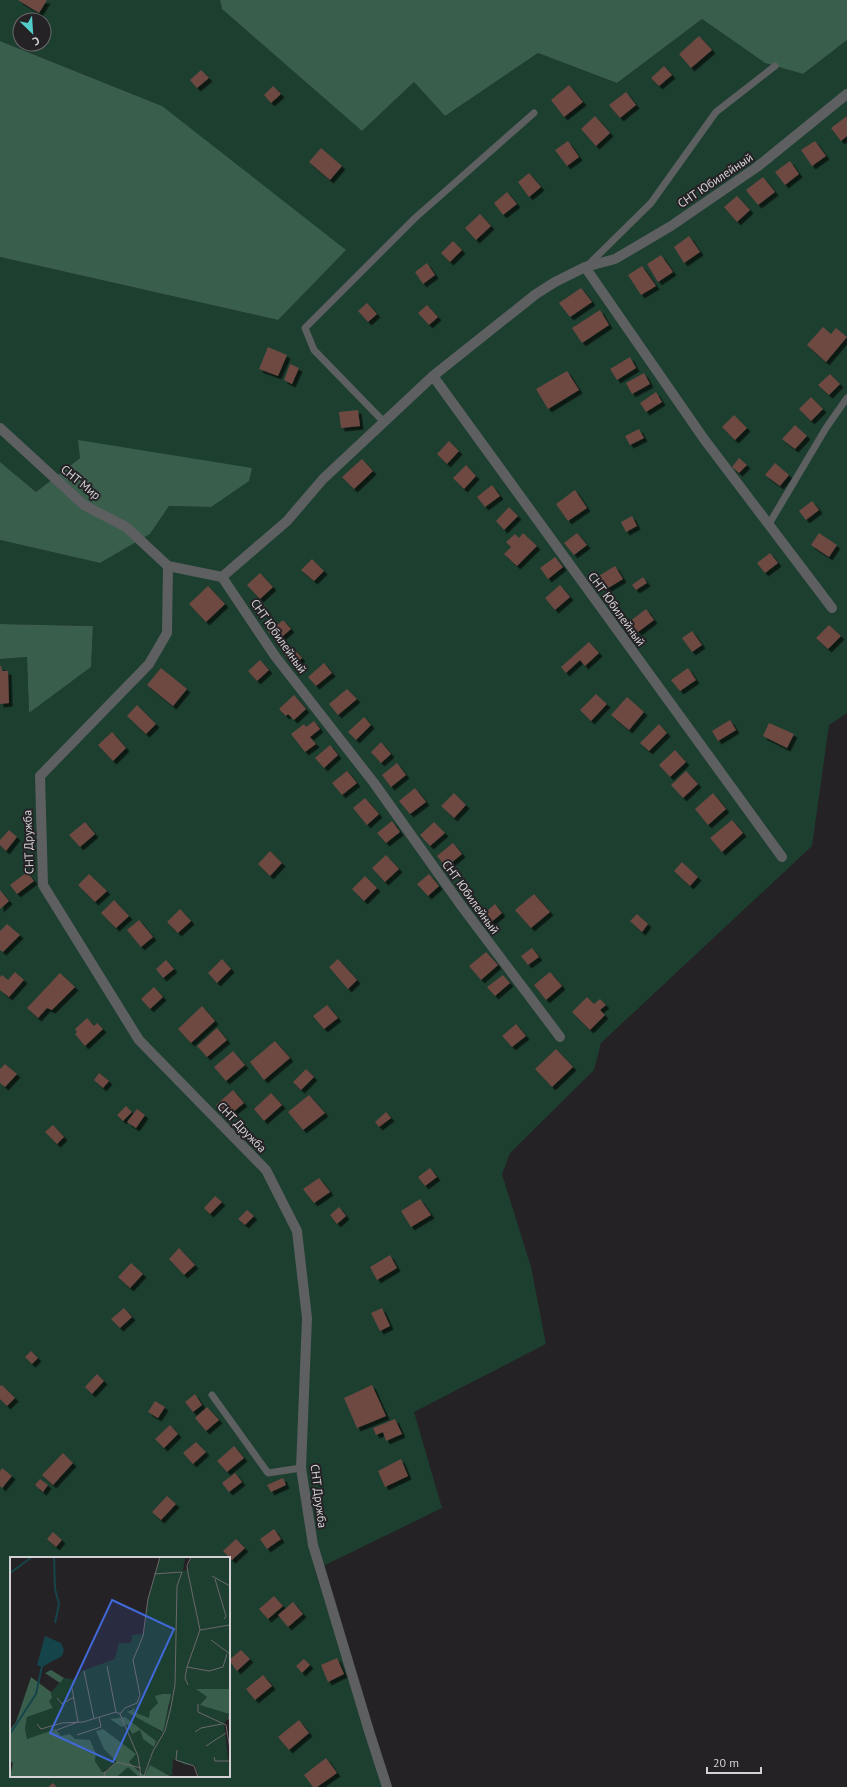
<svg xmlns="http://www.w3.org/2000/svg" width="847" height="1787" viewBox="0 0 847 1787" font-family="'PT Sans',sans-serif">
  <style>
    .green { fill: #1d3f30; fill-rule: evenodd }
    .forest { fill: #395e4c }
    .building { fill: #6d4943; filter: url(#shadow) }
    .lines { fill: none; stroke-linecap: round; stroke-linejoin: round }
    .service { stroke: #5d5f61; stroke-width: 7 }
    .minor { stroke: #5d5f61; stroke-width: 10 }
    .labels { text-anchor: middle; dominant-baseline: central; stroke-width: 4; stroke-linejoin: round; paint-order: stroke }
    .street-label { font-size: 12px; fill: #d3d1d4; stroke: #252226 }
    .inset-river { fill: none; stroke: #15454b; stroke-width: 2 }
    .inset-road { fill: none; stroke: #6b686c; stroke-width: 1 }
    .view { fill: #4168d7; fill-opacity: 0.15; stroke: #4168d7; stroke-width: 2 }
    .inset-edge { fill: none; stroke: #d3d1d4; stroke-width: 2 }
  </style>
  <defs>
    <filter id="shadow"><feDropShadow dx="3.5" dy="3.5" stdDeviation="0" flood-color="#0009"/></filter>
  </defs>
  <rect width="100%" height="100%" fill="#252226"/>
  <!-- green -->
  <path class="green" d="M0,0h220l2,9 140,122 52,-49 31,34 93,-63 79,30 85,-64 63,44 38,11 44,-34v673l-18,12 -17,121 -211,197 -7,27 -84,83 -8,21 29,93 15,77 -132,68 28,96 -127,62 68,217h-383v-1128l27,-2 2,56 62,-46 2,-41 -93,-2v-84l100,23 50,-29 19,-28 42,1 -132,-67 1,18 -44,34 -36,-30v-205l278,63 -116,-214 -162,-65zM20,20h24v24h-24zM11,1558h218v218h-218z"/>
  <!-- forest -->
  <path class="forest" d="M220,0h627v40l-44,34 -38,-11 -63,-44 -85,64 -79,-30 -93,63 -31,-34 -52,49 -140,-122z
    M0,41l162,65 184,144 -68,70 -278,-63z
    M78,440l174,28 -3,13 -38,26 -42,-1 -19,28 -50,29 -100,-23v-78l36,30 44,-34z
    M0,624l93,2 -2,41 -62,46 -2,-56 -27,2z"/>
  <!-- building -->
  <path class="building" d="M18,0h29l-8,13z
    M699,36l13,14 -21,18 -12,-14z
    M664,66l8,9 -13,11 -8,-8z
    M201,70l8,8 -12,10 -7,-8z
    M569,85l14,17 -19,15 -13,-17z
    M273,86l8,8 -10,9 -7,-8z
    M626,92l10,13 -16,13 -11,-13z
    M595,116l15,17 -14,13 -15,-17z
    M847,116v20l-6,5 -10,-13z
    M568,141l11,16 -12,9 -12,-16z
    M815,141l11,15 -14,10 -11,-16z
    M321,148l21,18 -12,14 -21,-18z
    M790,161l9,13 -14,11 -10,-13z
    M529,173l12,14 -12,10 -11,-15z
    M763,177l12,15 -17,13 -12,-15z
    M507,192l10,12 -14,11 -9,-12z
    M737,196l13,14 -13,12 -13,-15z
    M480,214l11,12 -15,14 -11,-12z
    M689,236l11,16 -16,11 -10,-16z
    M453,241l9,9 -12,12 -9,-9z
    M661,255l12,17 -15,10 -11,-18z
    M427,263l8,12 -12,9 -8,-12z
    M642,266l14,20 -15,9 -13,-20z
    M581,288l11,14 -22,15 -11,-14z
    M367,303l10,11 -9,8 -10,-11z
    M427,305l11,12 -9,8 -11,-12z
    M600,310l9,15 -27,18 -10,-15z
    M823,327l8,7 5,-6 11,9 -21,25 -19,-17z
    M268,347l19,8 -9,21 -19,-7z
    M630,357l6,11 -19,12 -7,-11z
    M290,364l9,4 -7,16 -8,-4z
    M567,371l12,19 -31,19 -12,-20z
    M644,373l6,11 -18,10 -6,-11z
    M830,374l10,10 -11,11 -11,-10z
    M656,392l6,10 -16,10 -6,-9z
    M811,397l12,12 -12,12 -12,-12z
    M358,410l2,16 -19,2 -2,-16z
    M734,415l13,13 -12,12 -13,-13z
    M795,425l12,11 -12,13 -13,-10z
    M639,429l5,9 -14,7 -5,-9z
    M449,441l10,10 -12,13 -10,-10z
    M739,458l8,7 -8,8 -7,-6z
    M362,459l11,12 -19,18 -12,-12z
    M775,463l14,12 -9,11 -15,-11z
    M466,465l10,11 -12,13 -11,-11z
    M492,485l8,11 -15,11 -8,-10z
    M575,490l12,18 -19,13 -12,-17z
    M812,501l7,9 -13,10 -7,-9z
    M509,507l9,9 -14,14 -8,-9z
    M632,516l5,10 -11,6 -5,-10z
    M523,533l14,13 -20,20 -13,-12 7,-7 -5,-5 9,-8 4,4z
    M577,533l10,12 -13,10 -10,-12z
    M819,533l18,12 -8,12 -18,-12z
    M770,553l8,10 -13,10 -8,-10z
    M555,557l8,10 -15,12 -8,-11z
    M312,559l12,12 -10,10 -13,-11z
    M615,566l8,13 -18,11 -8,-13z
    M260,573l13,14 -13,12 -13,-14z
    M643,577l4,6 -11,7 -4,-5z
    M560,585l10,12 -15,13 -10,-12z
    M208,586l17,18 -19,18 -17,-18z
    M646,609l8,11 -16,12 -9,-10z
    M283,620l8,9 -14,12 -9,-9z
    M829,625l12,11 -13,13 -12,-11z
    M692,631l10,14 -10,7 -10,-14z
    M589,642l10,11 -14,13 -5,-6 -14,13 -5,-6z
    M293,648l9,10 -8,8 -9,-10z
    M260,660l9,10 -12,11 -9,-10z
    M324,663l8,10 -16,13 -8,-9z
    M0,666h1l1,5h6l1,32 -9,1z
    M161,668l26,21 -14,17 -26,-21z
    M688,668l8,12 -16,11 -9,-11z
    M347,689l10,10 -19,16 -9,-11z
    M596,694l11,10 -16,17 -11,-11z
    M294,695l12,14 -12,11 -6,-6 -2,2 -7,-7z
    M627,697l17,15 -15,18 -18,-15z
    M137,705l19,19 -10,10 -19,-18z
    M364,717l7,8 -15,15 -8,-8z
    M730,720l6,10 -18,11 -6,-10z
    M314,721l6,8 -10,8 6,7 -11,8 -14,-18 13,-10 2,3z
    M769,723l25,11 -7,14 -24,-12z
    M659,724l8,9 -18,18 -9,-8z
    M112,732l14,16 -13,13 -15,-16z
    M381,742l10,12 -10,9 -10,-11z
    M330,745l8,10 -14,13 -9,-10z
    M675,750l11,12 -16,15 -11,-12z
    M397,763l9,12 -15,12 -9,-12z
    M347,771l10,12 -15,12 -10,-12z
    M686,771l12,13 -15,14 -12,-13z
    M415,788l11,14 -16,12 -11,-13z
    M454,793l12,12 -12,13 -13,-12z
    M713,793l13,16 -18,16 -13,-16z
    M365,798l14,16 -12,11 -14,-17z
    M732,820l11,13 -21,19 -12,-14z
    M392,821l8,11 -14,11 -9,-10z
    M85,822l10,12 -15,13 -11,-12z
    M434,822l11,11 -15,13 -10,-11z
    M9,830l8,7 -11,14 -6,-6v-5z
    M453,843l9,11 -16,13 -9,-11z
    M270,851l12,12 -12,13 -12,-12z
    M386,855l13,14 -14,13 -13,-14z
    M682,862l16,15 -8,9 -16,-15z
    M27,872l7,9 -17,13 -7,-9z
    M89,874l18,17 -12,11 -17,-17z
    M429,874l10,12 -11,10 -11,-12z
    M365,876l12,12 -13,13 -12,-12z
    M0,890l9,11 -9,8z
    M534,894l16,18 -19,16 -16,-18z
    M114,900l15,16 -13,12 -15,-15z
    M495,904l7,9 -15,13 -7,-9z
    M180,909l11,12 -13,12 -11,-11z
    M637,914l11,10 -6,8 -12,-11z
    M139,920l14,17 -12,10 -14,-17z
    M7,924l13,11 -17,17 -3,-2v-19z
    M532,948l7,9 -11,8 -7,-9z
    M486,952l12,13 -17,15 -12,-14z
    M222,959l9,10 -14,14 -9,-10z
    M338,959l19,21 -9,9 -19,-22z
    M166,960l8,9 -11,9 -7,-9z
    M15,972l9,8 -15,17 -9,-7v-13l2,-2 6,5z
    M550,972l12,14 -16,14 -12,-15z
    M60,973l15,14 -23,23 -5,-2 -9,10 -11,-10z
    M503,975l7,8 -15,13 -8,-9z
    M154,987l9,10 -13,12 -9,-10z
    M587,997l7,7 6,-5 6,6 -6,5 5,5 -15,15 -18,-18z
    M327,1005l11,13 -14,11 -11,-13z
    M202,1006l13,15 -24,22 -13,-14z
    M87,1018l7,8 3,-3 6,6 -18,17 -10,-12 2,-2 -2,-3z
    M516,1024l10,12 -14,11 -10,-11z
    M217,1028l10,12 -20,17 -10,-11z
    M275,1041l15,17 -26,22 -14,-18z
    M556,1049l17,18 -21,20 -17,-18z
    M233,1051l12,14 -19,16 -12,-14z
    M5,1064l12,10 -12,13 -5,-4v-14z
    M306,1069l8,8 -13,13 -8,-8z
    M99,1073l10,8 -6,7 -9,-8z
    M233,1090l11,13 -17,14 -11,-12z
    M271,1093l11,12 -18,16 -10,-12z
    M309,1095l16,18 -22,17 -15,-18z
    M126,1106l6,6 -9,9 -6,-6z
    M137,1109l8,6 -9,13 -9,-6z
    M386,1112l5,6 -12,9 -4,-5z
    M53,1125l11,12 -7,7 -12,-12z
    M430,1168l7,9 -12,9 -7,-9z
    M319,1178l11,14 -16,11 -11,-14z
    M215,1196l7,6 -12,12 -6,-6z
    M420,1199l11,16 -20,12 -10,-16z
    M339,1207l7,9 -9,8 -7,-9z
    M247,1210l7,6 -9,9 -7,-6z
    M179,1248l16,17 -11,10 -15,-16z
    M390,1255l7,13 -20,12 -7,-13z
    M131,1263l12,11 -13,14 -12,-11z
    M124,1308l8,9 -12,11 -9,-9z
    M382,1308l8,18 -10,5 -9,-18z
    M31,1351l7,7 -6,6 -7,-7z
    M97,1374l7,7 -12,13 -7,-7z
    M2,1385l13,13 -8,8 -7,-7v-13z
    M372,1385l14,31 -29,12 -13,-30z
    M195,1394l7,11 -9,7 -8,-10z
    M155,1401l10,6 -7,11 -10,-6z
    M207,1407l12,13 -13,11 -11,-13z
    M395,1419l7,15 -16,7 -3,-9 -7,3 -3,-7z
    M170,1425l8,9 -14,14 -9,-9z
    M196,1442l10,10 -13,12 -10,-11z
    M234,1446l10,12 -17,14 -10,-11z
    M63,1453l10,10 -20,22 -11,-10z
    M401,1459l7,17 -23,11 -7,-16z
    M2,1468l10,8 -10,12 -2,-2v-15z
    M235,1473l7,9 -13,10 -7,-9z
    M283,1478l3,7 -15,7 -4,-7z
    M40,1479l8,6 -5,7 -8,-7z
    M167,1496l9,8 -15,16 -9,-8z
    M274,1529l7,10 -14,10 -7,-10z
    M53,1532l9,8 -6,7 -9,-8z
    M236,1539l9,9 -13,12 -9,-9z
    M274,1596l9,10 -15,13 -9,-10z
    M293,1602l10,12 -15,13 -10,-12z
    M241,1650l9,9 -13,12 -8,-11z
    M337,1658l7,16 -16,8 -7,-17z
    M304,1659l6,6 -8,8 -6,-7z
    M263,1675l9,11 -17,14 -9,-11z
    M299,1720l10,13 -20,17 -11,-13z
    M326,1758l11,15 -20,14h-4l-9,-12z
    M53,1783l4,4h-9z"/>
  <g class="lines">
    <!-- service -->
    <path class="service" d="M587,266l64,-63 65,-91 59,-46
      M383,421l-69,-71 -9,-22 110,-110 119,-105
      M769,524l57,-96 21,-30
      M212,1395l56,78 33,-5"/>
    <!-- minor -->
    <path class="minor" d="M585,267l119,172 128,169
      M433,376l349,481
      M0,428l84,77 42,22 42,39
      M168,566l-1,67 -18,31 -109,112 3,109 96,155 127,130 31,61 10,87 -6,150 12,77 56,186 18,56
      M168,566l54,11 65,-56 36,-42 110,-103 103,-82 19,-12 30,-15 30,-8 56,-33 86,-59 90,-73
      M222,577l53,79 99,127 89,125 97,129"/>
  </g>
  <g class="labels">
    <!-- street labels -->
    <g class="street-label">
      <text transform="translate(715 180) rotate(-34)">СНТ Юбилейный</text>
      <text transform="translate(81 482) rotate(39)">СНТ Мир</text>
      <text transform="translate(617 609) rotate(54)">СНТ Юбилейный</text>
      <text transform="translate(279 636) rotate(55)">СНТ Юбилейный</text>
      <text transform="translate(28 842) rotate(-92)">СНТ Дружба</text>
      <text transform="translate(471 897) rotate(54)">СНТ Юбилейный</text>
      <text transform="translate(242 1127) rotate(46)">СНТ Дружба</text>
      <text transform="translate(319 1496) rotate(83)">СНТ Дружба</text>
    </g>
  </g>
  <!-- overview -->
  <g transform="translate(10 1557)">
    <rect width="220" height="220" fill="#252226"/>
    <path d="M150,0h25l-2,14 5,-1 3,-13h39v132h-33l10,8 -6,8 28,9 -5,10 6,53h-31l-4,-12h-10l-12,-6 -1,17 -22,-10 -5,9 -16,-13 6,-8 -33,18 -7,-11 1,-7 -11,-12 -24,-6 -3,-5 -31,8 -2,-10 2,-12 26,-9 -4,-7 3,-3 -1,-6 13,-14 12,2 6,-9 33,-12 4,-16h12l1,-8 12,-1 4,-35zM153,137l7,11 -9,27 -32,-23h6l-2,3 16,7zM104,160l28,13 14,12 -6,2 -7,-5 -3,-9 -13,-6 -4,1zM118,209l11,11h-22z" fill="#1d3f30" fill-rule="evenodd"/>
    <path d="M41,113l13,8 -4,5 -15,-10zM21,120l20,15 1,6 -3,3 4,7 -26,9 -2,12 2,10 29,-10 5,7 9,-2 5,5 15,1 6,14 -1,7 7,11 5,-1 10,-9 -13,-13 -8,-18 7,-2 33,25 -7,8 12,11 4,2 5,-10 22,12h-33l-11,-10 -11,10h-107l3,-14 -3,-2v-31l6,-8zM186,132h34v29l-3,2 2,-6 -29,-9 7,-8zM153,137h8l-8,38 -36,-20 8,-4 -1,4 15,6 1,-7 8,-8 -3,-7zM115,160l31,24 -2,6 -11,-8 -3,-9 -8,4 -5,-10 -5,3 -12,-8z" fill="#395e4c"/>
    <path d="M35,79l16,7 3,7 -2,6 -20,11 -5,-2z" fill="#15454b"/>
    <path class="inset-river" d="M44,0l1,32 4,15 -4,19M0,16l22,-16M0,177l26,-40 6,-28"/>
    <path class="inset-road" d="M181,0l-4,9 1,7 12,57 30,-5M202,19l18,10M205,22l11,37 -2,3M190,73l-13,37 22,4 14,-4 4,-13M201,83l19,14M97,109l9,46M177,110l-2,11 3,7M74,114l10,48M47,141l5,6 12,-7M188,147v8l28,13 4,24M110,157l5,-6 12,-5 3,-8 -7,-35 10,-24 5,-37 12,-42M110,157l18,42 3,21M27,167l4,5 21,-6 21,-1 33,-10 4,2M47,173l21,-8 -6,-34M185,175l6,-4 21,-4M67,178l24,-8 -2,-10M196,189l20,-13M167,193l-1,10 18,6 4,11M204,200l1,4h15M134,219l9,-25 12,-20 6,-24 4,-22 2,-99 5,-14 -28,2M94,220l1,-5 12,-10 24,6"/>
    <path class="view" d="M102,43l62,29 -61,133 -63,-29z"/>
    <rect width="220" height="220" class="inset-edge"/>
  </g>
  <!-- north arrow -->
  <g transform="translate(32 32) rotate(155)"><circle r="19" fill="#252226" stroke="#6b686c"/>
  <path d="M0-3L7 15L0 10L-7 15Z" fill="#53cdca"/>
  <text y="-6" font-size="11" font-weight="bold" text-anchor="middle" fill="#d3d1d4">С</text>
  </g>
  <!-- scale -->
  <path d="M707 1767v6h54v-6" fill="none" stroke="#d3d1d4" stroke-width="2"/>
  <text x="713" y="1767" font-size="12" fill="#d3d1d4" stroke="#252226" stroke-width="3" paint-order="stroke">20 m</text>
</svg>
